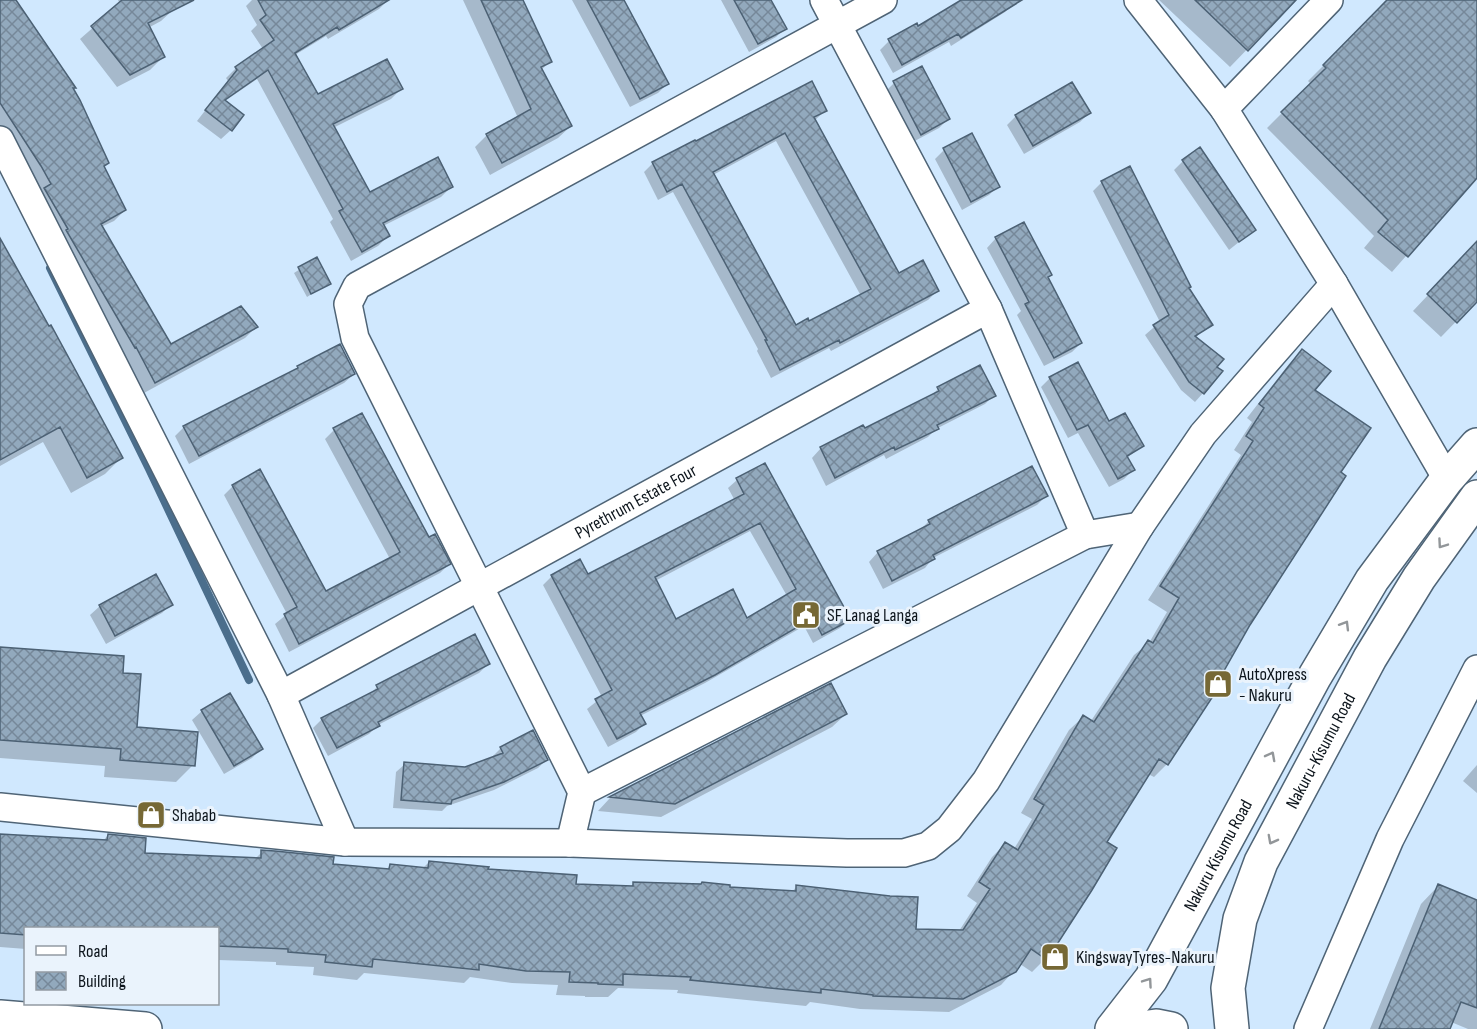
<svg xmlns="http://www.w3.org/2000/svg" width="1477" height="1029" viewBox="0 0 1477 1029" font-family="'Sofia Sans Condensed',sans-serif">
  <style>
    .shadow { fill: #0003; fill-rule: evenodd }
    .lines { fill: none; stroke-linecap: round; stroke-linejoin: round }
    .stream { stroke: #4b6e8c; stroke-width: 8 }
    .building { fill: url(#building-cross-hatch); stroke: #4c6174; stroke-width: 1.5; fill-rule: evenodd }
    .street-casing { stroke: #4f6476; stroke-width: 30 }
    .secondary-casing { stroke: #4f6476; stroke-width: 36 }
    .highway-casing { stroke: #4f6476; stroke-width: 36 }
    .street { stroke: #fff; stroke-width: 27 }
    .secondary { stroke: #fff; stroke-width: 33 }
    .highway { stroke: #fff; stroke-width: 33 }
    .oneway { stroke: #929699 }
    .labels { text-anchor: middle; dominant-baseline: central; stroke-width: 6; stroke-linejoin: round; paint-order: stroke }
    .street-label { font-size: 18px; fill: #0d151c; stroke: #eaf3fc }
    .poi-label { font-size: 18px; fill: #0d151c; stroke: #eaf3fc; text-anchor: start }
  </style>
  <defs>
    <pattern id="building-cross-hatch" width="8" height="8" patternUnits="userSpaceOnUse" patternTransform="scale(1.5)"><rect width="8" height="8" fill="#92a9bd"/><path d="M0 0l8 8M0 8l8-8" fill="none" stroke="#768899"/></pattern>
  </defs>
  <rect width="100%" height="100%" fill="#d0e8fe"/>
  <!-- shadow -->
  <path class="shadow" d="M0,0h17l-1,2 58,85 -2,3 35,73 -4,4 22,43 -11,11 -13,6 70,119 85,-19 -11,11 -101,55 -144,-262z
    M118,0h57l-1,9 -13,12 -13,7 15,29 -13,13 -33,17 -37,-48 40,-35z
    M252,0h136l-9,9 -51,30 -2,-3 -31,19 22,41 84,-7 -10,10 -58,29 36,66 82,-7 -10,10 -58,29 5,10 -10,10 -27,15 -21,-39 3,-3 -76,-140 -32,22 6,29 -10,9 -24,-18 31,-40 -2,-3 10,-10 27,-19 -12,-18 6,-6 -11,-19z
    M463,0h58l29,62 -9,8 30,56 -13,12 -68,37 -15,-28 12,-12 31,-17z
    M572,0h49l46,84 -9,9 -28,14z
    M721,0h49l15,28 -9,9 -27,15z
    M963,0h49l2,3 -9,9 -54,34 -2,-4 -56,31 -13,-23 9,-9 29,-13z
    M1159,0h138l-12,12 -1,-1 -54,56z
    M1386,0h91v175l-85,97 -28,-24 10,-12 -107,-108 44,-44 -3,-3 74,-74 -2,-1z
    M921,68l27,51 -9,9 -28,15 -26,-51 9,-9z
    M825,111l-11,10 85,154 38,16 -9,9 -97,51 -2,-3 -58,30 -14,-27 1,-2 -85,-157 -15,8 -14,-28 9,-9zM776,141l85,155 -52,27 -14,4 -82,-152z
    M1089,113l-9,9 -56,32 -17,-29 9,-9z
    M944,150l54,36 -9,9 -27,15 -27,-51z
    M1183,161l71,69 -25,20 -55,-80z
    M1102,182l85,106 24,36 -16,14 20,29 -12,26 -8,9 -14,-12 -36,-55 15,-13 -67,-131z
    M1023,224l24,54 34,65 -9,9 -28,14 -27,-51 4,-4 -34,-63 9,-10z
    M0,240l121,218 -16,16 -34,19 -28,-51 -43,24z
    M1477,243v57l-36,37 -28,-26z
    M316,259l13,24 -22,14 -13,-24z
    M1303,351l36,122 -172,291 -13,13 -6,-3 -43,69 -60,116 -13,13 -12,-8 -19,21 -52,27 -89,-3 -50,-7 -4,4 -129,-13 1,-3 -60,-2 -10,9h-23v-1l-29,-1 2,-10 -46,-2 -42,-6 -6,6 -100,-10 -7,7 -44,-5 1,-8 -38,-2v-3l-58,-2v-32h-192v21l-26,-2v-112l103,6 5,-6 35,19 111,6 8,-8 69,13 55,6 4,-5 32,3 7,-7 146,23 54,3 5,-5 157,10 6,-7 118,44 44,1 18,-28 -10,-7 25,-39 13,-13 9,5 18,-30 -11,-6 48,-83 14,-13 8,4 43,-66 15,-12 18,-31 -19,-12 93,-145 -7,-5 18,-28 -5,-4 42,-54z
    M298,367l56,7 -10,9 -155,81 -14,-28 9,-9 107,-53z
    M1050,378l59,45 33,23 -15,12 6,12 -9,9 -15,8 -31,-54 -10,5 -27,-51z
    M938,389l56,6 -9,9 -49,25 -8,8 -42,22 -2,-4 -58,31 -14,-28 9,-10 42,-21 1,3 66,-33z
    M334,430l115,134 -9,9 -151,79 -14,-28 12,-10 -63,-119 9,-9 93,107 64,-34 -65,-120z
    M737,480l112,140 -9,8 -27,15 -9,-17 -99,57 -65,33 4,8 -8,8 -28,15 -21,-38 15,-12 -59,-112 9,-9h35l147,-77 -6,-11zM750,531l37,65 -40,24 -72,1 -20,-40z
    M1046,496l-9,9 -104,53 -8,10 -42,21 -14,-27 9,-10 42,-22 9,-9z
    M156,576l15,28 -9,9 -56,31 -16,-29 10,-9z
    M474,636l14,28 -9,9 -101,52 -9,9 -41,22 -15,-28 9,-9 46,-23 9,-9z
    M0,648l121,26 14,55 58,36 -17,17 -72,-5 1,-11 -105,-8z
    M830,685l16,29 -14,13 -171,90 -63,-6 12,-13z
    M202,711l59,38 -9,9 -28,16 -32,-54z
    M501,748l45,12 -8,8 -44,22 -47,16 -5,5 -49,-3 3,-36 9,-8 60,4 29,-10 -1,-2z
    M1477,765v28l-14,-12z
    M1438,886l39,15v128h-9l-17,-7 -2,7h-79l51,-125z"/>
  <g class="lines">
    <!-- stream -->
    <path class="stream" d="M50,268l99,201 100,211"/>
  </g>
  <!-- building -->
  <path class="building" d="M0,0h16l60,88h-3l7,12 29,63 -5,3 22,44 -25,14 70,120 70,-38 17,21 -103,56 -19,-36 -1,1 -69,-118 2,-1 -24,-41 7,-4 -10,-18 -41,-63z
    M122,0h72l-46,23 17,34 -35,18 -39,-49z
    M258,0h131l-50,30 -2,-3 -42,26 23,41 69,-35 16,30 -70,35 37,68 68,-35 15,30 -70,36 7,13 -28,16 -23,-41 4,-2 -75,-139 -43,30 19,15 -12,16 -27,-21 32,-40 -2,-3 39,-27 -14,-20 6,-5z
    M481,0h42l29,62 -11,5 31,59 -70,37 -16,-29 45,-25z
    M587,0h37l45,84 -29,15z
    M734,0h37l16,29 -29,15z
    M961,0h61l-61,38 -3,-4 -56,31 -14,-26 29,-16 1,3z
    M1195,0h101l-48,51z
    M1387,0h90v178l-69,79 -30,-25 10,-12 -107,-108 45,-44 -3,-3z
    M922,66l28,53 -29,16 -28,-54z
    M812,81l15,30 -13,6 85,156 24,-13 16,31 -99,52 -1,-3 -59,30 -15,-30h2l-85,-156 -15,8 -15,-30 43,-22 1,1zM785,133l86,156 -62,32 -1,-3 -12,7 -83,-153z
    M1072,82l19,31 -58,33 -18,-31z
    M972,133l28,54 -29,15 -28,-54z
    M1200,147l56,83 -17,12 -57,-82z
    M1130,166l61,121 -2,1 24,37 -18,11 29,23 -7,8 6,4 -19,23 -15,-12 -36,-57 16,-10 -68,-134z
    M1024,222l28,53 -4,2 34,66 -28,15 -29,-54 4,-2 -34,-65z
    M0,238l49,88 2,-1 72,133 -36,20 -27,-51 -60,33z
    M1477,241v61l-20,21 -30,-29z
    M317,257l14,27 -20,10 -13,-27z
    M340,344l15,30 -156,82 -16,-30 115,-58 -1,-2z
    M1302,349l29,22 -16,19 56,38 -30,44 5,4 -96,149 -34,60 3,2 -51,78 -9,-6 -52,83 10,6 -25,42 -45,70 -16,-11 -15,23 -53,27 -90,-3v-1l-52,-6v4l-131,-13 1,-3 -68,-3v11l-25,-1v-1l-29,-1 1,-10 -44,-1 -47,-7v6l-106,-11 -1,8 -47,-5 1,-7 -38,-3v-3l-70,-3v-18h-192v7l-26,-2v-99l107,6 1,-6 38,4 -1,15 116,5v-8l14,1 59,6 -1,7 56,5 1,-5 38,4 1,-7 60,6 -1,2 89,6 -1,9 57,2v-4l68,2 1,-2 28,3v2l66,4v-6l94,11 28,1 -2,32 47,1 27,-41 -11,-7 26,-40 13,8 26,-45 -10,-6 49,-84 11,7 54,-82 5,3 26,-45 -19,-12 93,-145 -7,-5 18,-28 -5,-4z
    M1078,362l31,59 16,-8 19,33 -17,10 8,14 -17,9 -30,-54 -11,5 -28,-53z
    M980,365l16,31 -59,29 2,4 -44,21 -1,-3 -59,31 -15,-31 43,-22 2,3 74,-37 -2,-4z
    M362,413l67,124 6,-3 16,30 -152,80 -15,-30 13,-7 -65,-122 28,-16 66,122 71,-37 3,-2 -67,-124z
    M765,463l86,157 -29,15 -9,-17 -98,57 -75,38 6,11 -29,15 -22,-40 17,-9 -61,-115 29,-16 8,15 156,-80 -8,-16zM760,523l36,66 -49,29 -14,-29 -57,30 -21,-42z
    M1032,466l16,30 -115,59 2,4 -43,22 -15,-30 53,-27 -2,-4z
    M156,574l17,31 -58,31 -16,-31z
    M475,634l15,30 -112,58 2,4 -43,22 -16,-30 57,-29 -2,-4z
    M0,647l124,9 -1,17 18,1 -4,53 61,5 -3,34 -75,-6 1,-11 -121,-9z
    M831,683l16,31 -172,90 -66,-7z
    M230,693l33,56 -29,17 -33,-56z
    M533,730l15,30 -44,22 -52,18 -1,4 -50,-4 3,-38 61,5 38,-14 -3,-6z
    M1438,884l39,16v108l-16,-6 -11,27h-71z"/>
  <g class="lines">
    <!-- street casing -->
    <g class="street-casing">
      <g id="street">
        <path d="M824,0l164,309"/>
        <path d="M1138,0l86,109 110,175 113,195"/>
        <path d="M1224,109l105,-109"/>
        <path d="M0,140l281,555 64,147"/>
        <path id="s1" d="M281,695l707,-386 97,226"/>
        <path d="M582,792l503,-257 55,-9"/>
        <path d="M0,807l345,35 225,1 277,10h57l24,-7 21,-17 37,-48 154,-255 63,-92 131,-150"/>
        <path d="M570,843l12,-51 -227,-454 -7,-34 9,-18 526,-286"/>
        <path d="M1308,1029l82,-190 87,-170"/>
      </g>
    </g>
    <!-- secondary casing -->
    <g class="secondary-casing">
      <path id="secondary" d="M0,1017l145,12"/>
    </g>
    <!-- highway casing -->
    <g class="highway-casing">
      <g id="highway">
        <path id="s2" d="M1112,1029l39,-50 164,-303 57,-96 75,-101 30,-34"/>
        <path d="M1134,1029l22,-3 15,3"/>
        <path id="s3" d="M1232,1029l-4,-41 12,-69 21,-57 109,-204 49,-80 58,-81"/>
      </g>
    </g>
    <!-- street -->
    <use href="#street" class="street"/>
    <!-- secondary -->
    <use href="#secondary" class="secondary"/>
    <!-- highway -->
    <use href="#highway" class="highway"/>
  </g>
  <!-- one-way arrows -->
  <defs><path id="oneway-chevron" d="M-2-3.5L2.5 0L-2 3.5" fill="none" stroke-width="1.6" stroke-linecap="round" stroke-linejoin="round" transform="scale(1.5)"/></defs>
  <g class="oneway">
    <use href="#oneway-chevron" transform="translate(1442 544) rotate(125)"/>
    <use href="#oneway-chevron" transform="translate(1345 625) rotate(-59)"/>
    <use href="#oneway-chevron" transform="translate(1271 756) rotate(-62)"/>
    <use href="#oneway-chevron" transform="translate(1272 840) rotate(118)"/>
    <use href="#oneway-chevron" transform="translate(1148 982) rotate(-55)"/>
  </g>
  <!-- icons -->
  <defs>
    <g id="civic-square" transform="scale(1.5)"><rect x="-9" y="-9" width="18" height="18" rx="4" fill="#766835" stroke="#eaf3fc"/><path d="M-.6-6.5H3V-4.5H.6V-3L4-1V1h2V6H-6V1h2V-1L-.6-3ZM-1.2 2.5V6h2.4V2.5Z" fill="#fff"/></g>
    <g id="shop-square" transform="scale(1.5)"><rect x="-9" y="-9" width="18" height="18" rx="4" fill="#766835" stroke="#eaf3fc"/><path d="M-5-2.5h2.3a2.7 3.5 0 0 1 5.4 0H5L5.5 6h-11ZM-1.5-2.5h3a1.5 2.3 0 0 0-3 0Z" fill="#fff"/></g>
  </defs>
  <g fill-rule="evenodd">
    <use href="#civic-square" x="806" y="615"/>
    <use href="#shop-square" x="1218" y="684"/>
    <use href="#shop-square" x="151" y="815"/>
    <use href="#shop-square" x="1055" y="957"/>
  </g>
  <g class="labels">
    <!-- street labels -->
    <g class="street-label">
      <text stroke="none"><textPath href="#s1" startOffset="404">Pyrethrum Estate Four</textPath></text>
      <text stroke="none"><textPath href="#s3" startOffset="298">Nakuru-Kisumu Road</textPath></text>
      <text stroke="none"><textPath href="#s2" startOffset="204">Nakuru Kisumu Road</textPath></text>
    </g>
    <!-- poi labels -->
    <g class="poi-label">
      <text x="827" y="615">SF Lanag Langa</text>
      <text x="1239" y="674">AutoXpress<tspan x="1239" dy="21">- Nakuru</tspan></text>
      <text x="172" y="815">Shabab</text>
      <text x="1076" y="957">KingswayTyres-Nakuru</text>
    </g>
  </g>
  <!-- legend -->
  <rect x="24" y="927" width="195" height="78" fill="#eaf3fc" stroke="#929aa2" stroke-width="1.5"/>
  <rect x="36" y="946" width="30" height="9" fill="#ffffff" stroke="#929aa2" stroke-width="1.5"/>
  <text x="78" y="957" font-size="18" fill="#0d151c">Road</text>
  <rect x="36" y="972" width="30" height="18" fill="url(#building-cross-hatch)" stroke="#929aa2" stroke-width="1.5"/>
  <text x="78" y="987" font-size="18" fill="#0d151c">Building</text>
</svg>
